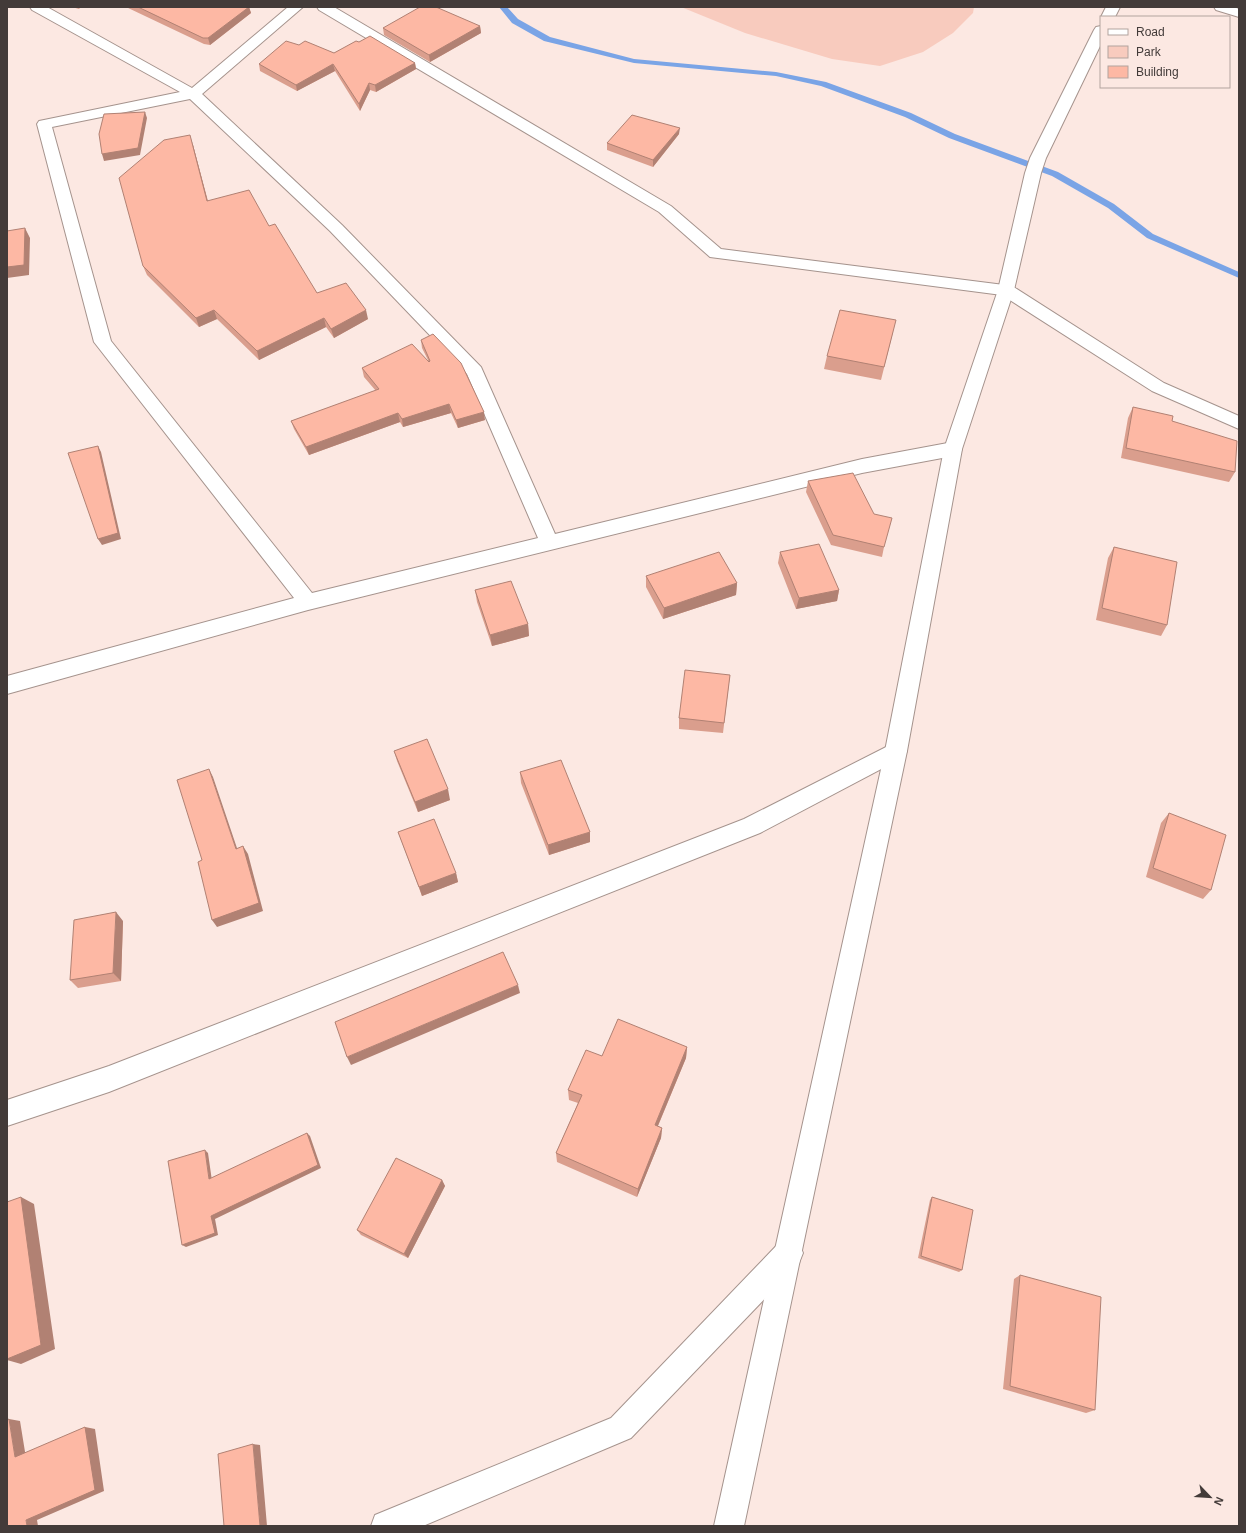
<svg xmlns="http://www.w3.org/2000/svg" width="1246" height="1533" viewBox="0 0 1246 1533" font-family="Helvetica,sans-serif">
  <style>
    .green { fill: #f8cbbe }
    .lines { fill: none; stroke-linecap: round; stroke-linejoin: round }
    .stream { fill: #7aa4e6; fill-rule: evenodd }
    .street-casing { stroke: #a5938d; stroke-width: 2 }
    .secondary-casing { stroke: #a5938d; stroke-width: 2 }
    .street { fill: #fff; fill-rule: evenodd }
    .secondary { fill: #fff; fill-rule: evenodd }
    .wall { fill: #da9e8d }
    .shaded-wall { fill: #b18173 }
    .building { fill: #fdb8a4; stroke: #b18173 }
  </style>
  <rect width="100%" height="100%" fill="#fce8e2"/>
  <!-- green -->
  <path class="green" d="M681,7h293l-1,6 -20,20 -30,19 -43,14 -48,-7 -87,-26z"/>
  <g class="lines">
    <!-- stream -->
    <path class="stream" d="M499,7h8l11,12 32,18 84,22 142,13 50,10 85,31 44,21 103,38 56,32 39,30 86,38v6l-92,-40 -39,-30 -56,-32 -103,-38 -44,-21 -84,-31 -45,-10 -142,-13 -90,-22 -32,-18z"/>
    <!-- street casing -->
    <g class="street-casing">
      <path id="street" d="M30,7h17l145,81 96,-81h15l-101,87 140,131 139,142 74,167 307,-75 91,-17 7,2 2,5 -2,5 -7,2 -91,17 -554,137 -301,84v-18l287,-78 -200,-256 -57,-218 2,-3 5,-1 136,-28 -148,-82zM190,99l140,132 137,143 71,164 -226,55 -201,-252 -59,-214z
        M317,7h17l337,199 50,43 291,37 152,97 75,33v13l-87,-38 -150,-96 -292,-38 -51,-45 -340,-202z
        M1214,7h20l5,2v8l-23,-7z
        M896,742l8,3 3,6 -3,6 -144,76 -651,259 -102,34v-26l102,-34 635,-247z
        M789,1239l10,4 4,10 -4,10 -168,175 -208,88h-52l4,-11 236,-97 168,-175z"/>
    </g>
    <!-- secondary casing -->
    <g class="secondary-casing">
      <path id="secondary" d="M1106,7h14l-5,10h-14z
        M1101,26v18l-55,114 -5,15 -27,117 -52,159 -55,302 -163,775h-30l171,-775 59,-302 54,-159 27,-117 5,-15 64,-128 2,-3z"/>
    </g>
    <!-- street -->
    <use href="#street" class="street"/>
    <!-- secondary -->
    <use href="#secondary" class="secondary"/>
  </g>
  <!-- wall -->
  <path class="wall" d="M72,7h9l-2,2z
    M126,7h123l2,6 -41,32 -6,-1z
    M480,26l1,7 -51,29 -46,-27 -1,-7z
    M359,42l56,21 1,6 -40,23 -6,-2 -10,21 -25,-40 -38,20 -37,-20 -1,-7 40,-19 35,8z
    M679,134l-26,33 -46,-17v-7z
    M193,145l15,56 61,25 48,67 51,26 -34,19 -8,-11 -67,33 -42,-41 -18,8 -52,-52 -4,-9z
    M893,332l-12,48 -57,-11 3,-13z
    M421,340l64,80 -27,8 -7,-15 -48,14 -3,-5 -91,33 -15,-26 -3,-8 85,-30 -12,-14 -2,-9 66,-8 -6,-12z
    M1133,407l102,65 -6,10 -108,-24 7,-40z
    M808,481l76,66 -2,10 -51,-12 -25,-53z
    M1114,547l53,78 -6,11 -65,-16 12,-62z
    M780,552l59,38 -2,11 -41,8 -18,-46z
    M646,576l91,7 -1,12 -73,24 -17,-32z
    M475,590l53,34 1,12 -37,10 -15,-44z
    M730,675l-7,58 -44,-4v-11z
    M394,751l56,49 -32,12 -21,-51z
    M520,772l70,70 -41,13 -28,-72z
    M1169,813l42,77 -8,9 -57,-22 15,-54z
    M398,832l58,41 2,9 -36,14z
    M123,921l-2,60 -43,7 -8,-8z
    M687,1047l-1,11 -28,68 4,2 -1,10 -24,59 -80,-35 -1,-9 22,-50 -9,-3 -1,-10 34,-34z
    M442,1180l3,6 -37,72 -47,-23 -4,-5z
    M932,1197l30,73 -3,2 -41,-14 12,-58z
    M1020,1275l75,135 -9,3 -83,-24 11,-110z"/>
  <!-- shaded-wall -->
  <path class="shaded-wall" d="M249,7l2,6 -41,32 -2,-7z
    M480,26l1,7 -51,29 -1,-7z
    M415,63l1,6 -40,23 -1,-7z
    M333,64l2,7 -38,20 -1,-6z
    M369,83l1,7 -10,21 -1,-7z
    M145,112l2,6 -7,37 -36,6 -2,-7z
    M680,128l-1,6 -26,33v-7z
    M190,135l3,10 17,65 -3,-9z
    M25,228l5,10 -1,37 -22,3v-11z
    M214,310l3,9 -18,8 -3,-9z
    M366,310l2,9 -34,19 -3,-9z
    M324,318l2,9 -67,33 -2,-9z
    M449,404l2,9 -48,14 -1,-8z
    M484,412l1,8 -27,8 -2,-8z
    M398,413l2,9 -91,33 -3,-8z
    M98,446l3,6 20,87 -19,6 -4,-6z
    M737,583l-1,12 -73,24 1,-11z
    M839,590l-2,11 -41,8 3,-11z
    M528,624l1,12 -37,10 -2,-11z
    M209,769l4,8 27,80 -4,-8z
    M448,789l2,11 -32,12 -3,-10z
    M590,832v10l-41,13 -1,-10z
    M243,846l5,8 15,57 -46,16 -5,-7z
    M456,873l2,9 -36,14 -3,-9z
    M116,912l7,9 -2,60 -8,-8z
    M518,985l2,8 -169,72 -4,-8z
    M687,1047l-1,11 -32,77 1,-10z
    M662,1128l-1,10 -24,59 1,-8z
    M307,1133l3,3 11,32 -106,51 3,16 -32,12 -4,-2 29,-29z
    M205,1150l3,3 4,28 -3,-2z
    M442,1180l3,6 -37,72 -4,-4z
    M21,1197l13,7 21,145 -34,15 -14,-4z
    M9,1419l11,2 6,37 -11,-1z
    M85,1427l10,2 9,62 -67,29 1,6h-11l-1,-6z
    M253,1444l7,1 7,81h-7z"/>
  <!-- building -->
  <path class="building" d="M138,7h111l-41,31h-5z
    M420,7h16l44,19 -51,29 -46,-27z
    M370,36l45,27 -40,22 -6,-2 -10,21 -26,-40 -37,21 -37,-21 27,-23 13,4 6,-4 29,12 22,-12 3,1z
    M145,112l-7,36 -36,6 -3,-20 5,-20z
    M632,115l48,13 -27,32 -46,-17z
    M190,135l17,66 42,-11 20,36 6,-2 42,69 29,-10 20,27 -35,19 -7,-11 -67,33 -43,-41 -18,8 -53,-52 -24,-88 45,-38z
    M25,228l-1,37 -17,2v-36z
    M840,310l56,10 -12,47 -57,-11z
    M433,334l28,29 23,49 -28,8 -7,-16 -47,15 -4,-6 -92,34 -15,-26 88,-32 -17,-21 50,-24 17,18 1,-1 -9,-21z
    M1133,407l40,9 -1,5 65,20 -2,31 -109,-24z
    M98,446l20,87 -20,6 -30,-86z
    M853,473l21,41 18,4 -8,29 -51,-12 -25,-54z
    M819,544l20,46 -40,8 -19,-46z
    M1114,547l63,15 -10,63 -65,-17z
    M719,552l18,31 -73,25 -18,-32z
    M511,581l17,43 -38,11 -15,-45z
    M685,670l45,5 -6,48 -45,-5z
    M427,739l21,50 -33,13 -21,-51z
    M561,760l29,72 -42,13 -28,-73z
    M209,769l27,80 7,-3 16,57 -47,17 -14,-58 4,-2 -25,-80z
    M1169,813l57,22 -15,55 -58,-22z
    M434,819l22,54 -37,14 -21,-55z
    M116,912l-3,61 -43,7 4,-60z
    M503,952l15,33 -171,72 -12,-35z
    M618,1019l69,28 -32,78 7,3 -24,61 -82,-36 26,-58 -14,-5 18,-40 16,6z
    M307,1133l11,32 -107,51 4,17 -33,12 -14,-84 37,-11 4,29z
    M396,1158l46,22 -38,74 -47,-24z
    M21,1197l20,148 -34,14v-157z
    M932,1197l41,13 -11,60 -41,-14z
    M1020,1275l81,22 -6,113 -85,-24z
    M9,1419l6,38 70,-30 10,63 -69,30 1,6h-20v-106z
    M253,1444l7,82h-36l-6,-72z"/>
  <!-- border -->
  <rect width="1246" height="1533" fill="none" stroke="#433b39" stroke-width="16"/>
  <!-- legend -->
  <rect x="1100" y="16" width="130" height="72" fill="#fce8e2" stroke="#b2a39e"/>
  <rect x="1108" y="29" width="20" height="6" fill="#ffffff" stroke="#b2a39e"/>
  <text x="1136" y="36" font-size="12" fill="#433b39">Road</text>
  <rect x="1108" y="46" width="20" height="12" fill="#f8cbbe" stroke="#b2a39e"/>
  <text x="1136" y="56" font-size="12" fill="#433b39">Park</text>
  <rect x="1108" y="66" width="20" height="12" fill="#fdb8a4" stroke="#b2a39e"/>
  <text x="1136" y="76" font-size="12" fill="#433b39">Building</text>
  <!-- north arrow -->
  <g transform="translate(1210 1497) rotate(115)" stroke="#fce8e2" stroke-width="3" paint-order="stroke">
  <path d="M0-3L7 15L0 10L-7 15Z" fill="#433b39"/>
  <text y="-6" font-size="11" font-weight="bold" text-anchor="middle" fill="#433b39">N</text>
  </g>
</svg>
